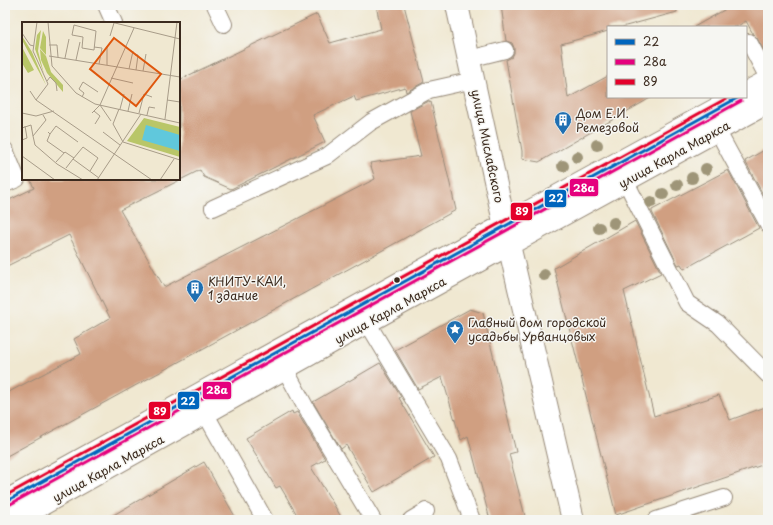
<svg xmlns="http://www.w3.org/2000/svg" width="773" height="525" viewBox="0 0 773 525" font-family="'Playpen Sans',sans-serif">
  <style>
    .building { fill: #d09f81 }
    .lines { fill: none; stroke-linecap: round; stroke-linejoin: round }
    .lane-casing { stroke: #968978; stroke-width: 18 }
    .secondary-casing { stroke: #968978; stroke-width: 24 }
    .lane { stroke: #fff; stroke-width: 16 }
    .secondary { stroke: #fff; stroke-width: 22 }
    .bus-1-casing { stroke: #f6f6f2; stroke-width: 6 }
    .bus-2-casing { stroke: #f6f6f2; stroke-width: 6 }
    .bus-3-casing { stroke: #f6f6f2; stroke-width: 6 }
    .bus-1 { stroke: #0065bd; stroke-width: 3 }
    .bus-2 { stroke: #e5007d; stroke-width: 3 }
    .bus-3 { stroke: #e4002b; stroke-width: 3 }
    .tree { fill: #9e9578 }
    .bus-dot { fill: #3b2a1e; stroke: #f6f6f2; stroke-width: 1.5 }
    .labels { text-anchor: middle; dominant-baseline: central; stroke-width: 3; stroke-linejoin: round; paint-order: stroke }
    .poi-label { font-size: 12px; fill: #3b2a1e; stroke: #f6f6f2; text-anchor: start }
    .street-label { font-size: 12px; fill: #3b2a1e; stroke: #f6f6f2 }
    .inset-road { fill: none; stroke: #a89c89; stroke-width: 1 }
    .view { fill: #df570d; fill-opacity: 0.15; stroke: #df570d; stroke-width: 2 }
    .inset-edge { fill: none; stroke: #3b2a1e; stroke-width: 2 }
    .line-badge { stroke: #f6f6f2; stroke-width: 1.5 }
    .badge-label { font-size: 11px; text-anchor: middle; font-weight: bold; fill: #fff }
  </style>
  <rect width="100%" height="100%" fill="#f6f6f2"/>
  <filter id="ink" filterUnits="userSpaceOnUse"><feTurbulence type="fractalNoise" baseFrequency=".025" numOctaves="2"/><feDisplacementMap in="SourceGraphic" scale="8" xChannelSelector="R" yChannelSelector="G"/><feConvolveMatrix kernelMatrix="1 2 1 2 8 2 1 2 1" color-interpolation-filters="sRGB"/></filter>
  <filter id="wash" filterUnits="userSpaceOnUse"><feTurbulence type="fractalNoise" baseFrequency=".012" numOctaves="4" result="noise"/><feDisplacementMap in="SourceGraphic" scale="16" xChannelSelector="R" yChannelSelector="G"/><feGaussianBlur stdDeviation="0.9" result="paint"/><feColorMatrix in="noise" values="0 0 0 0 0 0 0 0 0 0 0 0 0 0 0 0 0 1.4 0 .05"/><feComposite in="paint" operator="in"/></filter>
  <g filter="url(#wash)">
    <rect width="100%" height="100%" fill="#f0e8d1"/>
    <g id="blocks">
      <!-- building -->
      <path class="building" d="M376,5h28l20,77 -18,10 -1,-5 -49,14 -2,-5 -41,19 12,27 -94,47 -27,-12 -4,-7 -80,40 44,77 211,-108 -5,-16 51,-7 -11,-45 19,-10v2l2,-1 25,108 -451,247v-63l76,-40 -7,-15 36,-21 -41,-83 -64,32v-65l29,-14 -4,-9h149v-99l138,-66 13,29 51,-14z
        M501,5h175l1,7 -55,15h-14v4l-47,13 7,54 40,-22v21h44l-113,65 -17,-3v-8l-16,-91 6,-3 2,-4v-5l-2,-5 -6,-2z
        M733,5h35v53l-11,-20 -4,-4 -7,-13 -10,6h-42z
        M768,148v56l-23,-43z
        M728,170l31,58 -75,41 -3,-5 -3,1 -26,-53v-2z
        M635,221l26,52 -37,18 30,125 65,-21 11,25 38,-14v57l-152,52 -62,-247z
        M470,309l13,4 33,139 -7,2 17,66h-36l-22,-84 -7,4 -19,-63 -24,12 -23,-39z
        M380,363l21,34 -2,1 35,59 -60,35 -28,-47 -5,4 -28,-47z
        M292,411l1,3 4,-2 28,47 -14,8 32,53h-43l-20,-34 -4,2 -30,-50z
        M204,462l33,58h-132z"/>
    </g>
  </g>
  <g filter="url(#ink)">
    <use href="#blocks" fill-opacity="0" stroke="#968978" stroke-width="1"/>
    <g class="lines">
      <!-- lane casing -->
      <g class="lane-casing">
        <path id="lane" d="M106,5l8,18
          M215,5l9,19
          M749,42l19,36
          M469,59l36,-9
          M717,130l51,94
          M5,150l12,29 -12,5
          M625,180l62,123 31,21 50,51
          M213,208l114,-52 44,-34 58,-32 45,-10
          M367,322l82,137 23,61
          M285,369l21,39 67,112
          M205,413l60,107
          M411,520l15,-9
          M656,520l68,-22"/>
      </g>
      <!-- secondary casing -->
      <g class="secondary-casing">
        <path id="secondary" d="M457,5l52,240 64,275
          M746,93l22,-12
          M5,502l500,-277 234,-128
          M14,520l353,-198 401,-220"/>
      </g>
      <!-- lane -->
      <use href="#lane" class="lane"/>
      <!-- secondary -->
      <use href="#secondary" class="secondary"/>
      <!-- bus-1 casing -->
      <g class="bus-1-casing">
        <path id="bus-1" d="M5,502l734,-405"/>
      </g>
      <!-- bus-2 casing -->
      <g class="bus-2-casing">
        <path id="bus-2" d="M7,506l734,-405"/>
      </g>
      <!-- bus-3 casing -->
      <g class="bus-3-casing">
        <path id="bus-3" d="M5,496l724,-399"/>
      </g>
      <!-- bus-1 -->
      <use href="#bus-1" class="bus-1"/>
      <!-- bus-2 -->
      <use href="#bus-2" class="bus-2"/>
      <!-- bus-3 -->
      <use href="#bus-3" class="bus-3"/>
    </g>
    <!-- trees -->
    <g class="tree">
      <circle cx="597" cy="145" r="6"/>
      <circle cx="577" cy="157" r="6"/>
      <circle cx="563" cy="166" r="6"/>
      <circle cx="706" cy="169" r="6"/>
      <circle cx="692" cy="178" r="6"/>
      <circle cx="677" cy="185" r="6"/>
      <circle cx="663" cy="194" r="6"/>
      <circle cx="651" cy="202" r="6"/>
      <circle cx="614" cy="223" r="6"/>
      <circle cx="599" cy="228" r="6"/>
      <circle cx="544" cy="275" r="6"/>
    </g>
  </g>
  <!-- icons -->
  <defs>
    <g id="building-pin" transform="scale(0.9)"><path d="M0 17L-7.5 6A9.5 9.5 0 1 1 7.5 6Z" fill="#1f6fb2" stroke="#f6f6f2"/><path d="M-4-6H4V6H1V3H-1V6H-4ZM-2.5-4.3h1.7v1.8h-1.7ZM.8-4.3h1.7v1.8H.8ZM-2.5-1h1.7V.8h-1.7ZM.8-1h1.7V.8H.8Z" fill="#fff"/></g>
    <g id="sight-pin" transform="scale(0.9)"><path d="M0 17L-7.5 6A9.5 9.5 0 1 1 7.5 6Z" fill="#1f6fb2" stroke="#f6f6f2"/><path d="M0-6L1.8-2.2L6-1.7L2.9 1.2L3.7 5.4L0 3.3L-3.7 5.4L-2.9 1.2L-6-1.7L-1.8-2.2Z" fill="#fff"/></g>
  </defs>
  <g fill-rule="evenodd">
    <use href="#building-pin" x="563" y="120"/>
    <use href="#building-pin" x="195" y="288"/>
    <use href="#sight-pin" x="455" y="329"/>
  </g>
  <!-- markers -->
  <circle class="bus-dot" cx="397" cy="280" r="3.5"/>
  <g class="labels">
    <!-- poi labels -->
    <g class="poi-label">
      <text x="576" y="113">Дом Е.И.<tspan x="576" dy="14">Ремезовой</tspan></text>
      <text x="208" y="281">КНИТУ-КАИ,<tspan x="208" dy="14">1 здание</tspan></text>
      <text x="468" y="322">Главный дом городской<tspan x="468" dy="14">усадьбы Урванцовых</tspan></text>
    </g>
    <!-- street labels -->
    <g class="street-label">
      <text transform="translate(488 146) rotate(78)">улица Миславского</text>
      <text transform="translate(674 154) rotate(-29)">улица Карла Маркса</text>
      <text transform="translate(390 310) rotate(-29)">улица Карла Маркса</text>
      <text transform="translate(108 468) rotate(-29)">улица Карла Маркса</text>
    </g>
  </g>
  <!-- overview -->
  <g transform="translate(22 22)">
    <rect width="158" height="158" fill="#f0e8d1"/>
    <path d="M19,8l-3,21 6,23 -9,-25 2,-14zM21,9l3,6v18l-6,-7zM0,14l10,16 14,33 -24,-45zM0,25l12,23 -6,3 -6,-10zM18,27l6,7 5,16 12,13v7l-16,-19 -6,-13zM122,96l36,9v30l-53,-16z" fill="#b9c668"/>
    <path d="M124,103l34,10v16l-38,-11z" fill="#60c8dc"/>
    <path class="inset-road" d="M26,0l4,44 24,27 19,11 85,19M89,0l69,17M52,3l22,6 -2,19 -12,-2 1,-11 -11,-2zM0,11l8,12 4,1M88,14l4,-13M27,23h8l1,12M72,25l8,1 -3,16M113,33h3l-2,15M27,34l131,21M43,36l4,-19M54,38l4,-18M85,43v-19M107,47l4,-18M121,49l3,-17M89,56l22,5M25,59l3,-4 6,6 1,8M8,69l6,9 116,80M60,75l2,-4 -5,-4 4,-7 15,10M14,78l12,-16 -15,-33 4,-29M145,78l13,2M78,83l11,16M97,87l-6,15 10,18 57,18M98,87l4,-15M72,89l6,5 -5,8M106,89l4,-17M0,91l14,3 18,-5M70,91l8,-8 34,-77M117,91l5,-19 8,3M21,93l3,5 -13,16 2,9 22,19 26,16M125,93l2,-8 6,1M143,97l12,-97M0,106l9,-3 2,11M26,110l2,2 6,-8 22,16M81,110l17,13M28,112l-3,7 17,12M0,118l5,-2 -2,-12M0,134l33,24M51,137l10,-12 15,11 -8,13M34,140l9,-10 9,6M44,146l7,-9 26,19M75,158l44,-66M138,158l14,-21"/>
    <path class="view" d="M92,16l47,36 -25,32 -46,-37z"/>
    <rect width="158" height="158" class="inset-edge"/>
  </g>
  <g class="line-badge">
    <rect x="569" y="178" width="30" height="19" rx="4" fill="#e5007d"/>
    <rect x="544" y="189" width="23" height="19" rx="4" fill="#0065bd"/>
    <rect x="510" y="202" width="23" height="19" rx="4" fill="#e4002b"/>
    <rect x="202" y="381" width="30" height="19" rx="4" fill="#e5007d"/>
    <rect x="177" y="391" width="23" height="19" rx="4" fill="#0065bd"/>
    <rect x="148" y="401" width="23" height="19" rx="4" fill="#e4002b"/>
  </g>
  <g class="badge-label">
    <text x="584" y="192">28a</text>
    <text x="556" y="202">22</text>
    <text x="522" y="215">89</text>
    <text x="217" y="394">28a</text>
    <text x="188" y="405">22</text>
    <text x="160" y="415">89</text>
  </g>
  <!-- margin -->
  <rect width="773" height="525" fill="none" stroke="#f6f6f2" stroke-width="20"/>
  <!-- legend -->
  <rect x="607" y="26" width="140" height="72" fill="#f6f6f2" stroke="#aba49d"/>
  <rect x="615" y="39" width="20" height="6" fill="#0065bd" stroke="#aba49d"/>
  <text x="643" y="46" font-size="12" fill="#3b2a1e">22</text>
  <rect x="615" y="59" width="20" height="6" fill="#e5007d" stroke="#aba49d"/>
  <text x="643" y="66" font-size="12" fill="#3b2a1e">28a</text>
  <rect x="615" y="79" width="20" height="6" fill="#e4002b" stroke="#aba49d"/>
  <text x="643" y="86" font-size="12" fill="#3b2a1e">89</text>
</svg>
